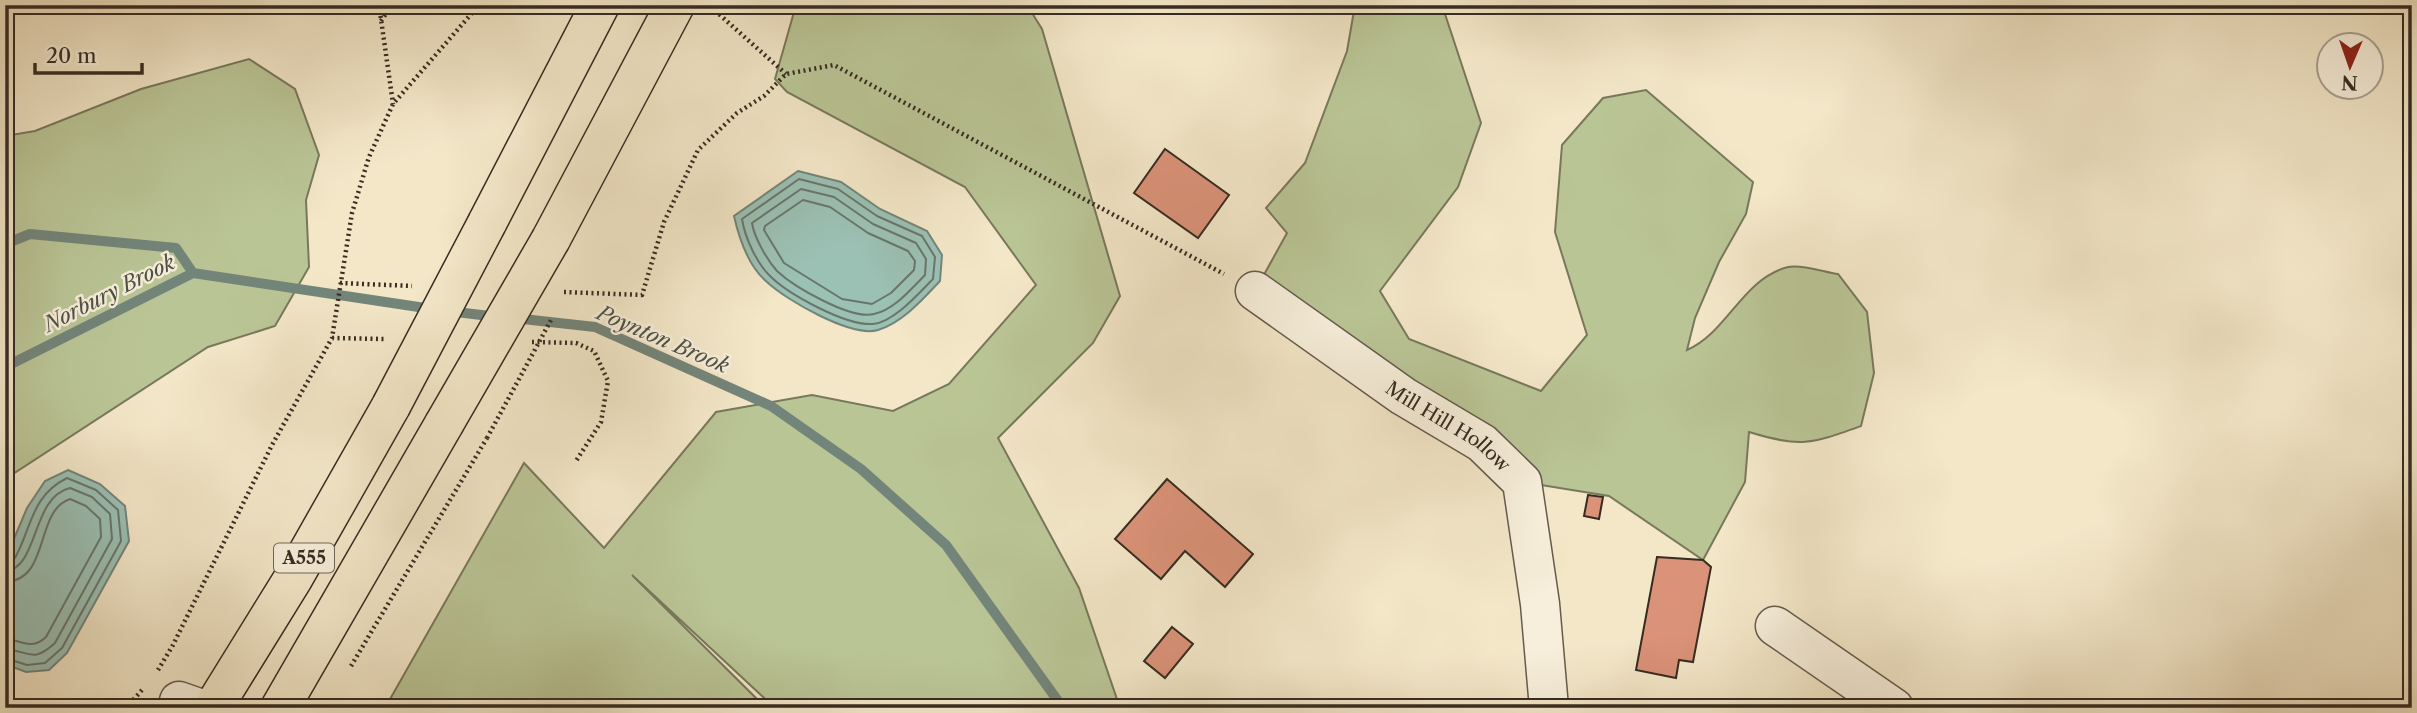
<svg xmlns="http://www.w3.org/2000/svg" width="2417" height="713" viewBox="0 0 2417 713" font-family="'Libre Caslon Text',serif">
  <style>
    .green { fill: #bac596; stroke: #78785c; stroke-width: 2 }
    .water { fill: #9bc0b4; stroke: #73857a; stroke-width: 2 }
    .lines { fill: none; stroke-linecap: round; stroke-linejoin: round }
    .shore { stroke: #68766b; stroke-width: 2 }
    .stream { stroke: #73857a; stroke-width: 10 }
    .building { fill: #da9278; stroke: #362c22; stroke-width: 2 }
    .minor-casing { stroke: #655b4c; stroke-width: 41 }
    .highway-casing { stroke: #362c22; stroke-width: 41 }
    .path { stroke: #362c22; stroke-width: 4.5; stroke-dasharray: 2 3.5; stroke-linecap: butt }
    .minor { stroke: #f7efdb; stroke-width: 38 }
    .highway { stroke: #f3e7c8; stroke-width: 38 }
    .highway-bridge-casing { stroke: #362c22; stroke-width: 41; stroke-linecap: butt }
    .path-bridge { stroke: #362c22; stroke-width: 4.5; stroke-dasharray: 2 3.5; stroke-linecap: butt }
    .highway-bridge { stroke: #f3e7c8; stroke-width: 38 }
    .labels { text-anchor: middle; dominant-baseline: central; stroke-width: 5; stroke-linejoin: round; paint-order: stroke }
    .shield { fill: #f7efdb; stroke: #70665a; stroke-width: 2 }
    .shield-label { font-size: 18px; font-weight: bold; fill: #362c22 }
    .street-label { font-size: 19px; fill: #362c22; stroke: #f7efdb }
    .water-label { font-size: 21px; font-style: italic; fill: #4f5146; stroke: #f7efdb }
  </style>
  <rect width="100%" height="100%" fill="#f3e7c8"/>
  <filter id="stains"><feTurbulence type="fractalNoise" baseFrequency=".00286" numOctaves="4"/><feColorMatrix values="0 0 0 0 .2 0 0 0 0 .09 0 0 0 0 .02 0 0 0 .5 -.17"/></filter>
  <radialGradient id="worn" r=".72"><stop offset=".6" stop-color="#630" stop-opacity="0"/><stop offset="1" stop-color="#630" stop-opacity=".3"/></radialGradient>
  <!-- green -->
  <path class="green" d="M796,5h231l15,24 78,267 -27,47 -95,95 81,150 41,120h-345l-143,-133 134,133h-381l139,-245 80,85 112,-136 96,-17 81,16 56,-27 87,-99 -71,-98 -178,-95 -12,-13z
    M1355,5h87l39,118 -23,64 -78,104 29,48 132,52 46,-56 -32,-103 7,-87 41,-47 43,-8 107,92 -7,32 -27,48 -24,56 -8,32c41,-18 55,-71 101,-83 13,-3 36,5 50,7l29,38 7,61 -13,53c-50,18 -60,22 -112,6l-4,50 -42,78 -94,-64 -87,-14 -267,-191 32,-58 -21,-25 39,-45 42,-112z
    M249,59l46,30 24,66 -13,45 3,67 -34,59 -67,21 -198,129 -5,8v-348l30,-5 106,-42z"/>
  <!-- water -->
  <path class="water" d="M798,171l43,11 39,27 47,22 15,24 -2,26c-18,19 -37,41 -62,49 -26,8 -92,-30 -111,-48 -18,-15 -28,-44 -33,-66z
    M68,470l32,14 25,22 4,35 -62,112 -18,17 -23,2 -21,-8v-104l22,-52 18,-27z"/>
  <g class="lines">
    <!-- shore -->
    <path class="shore" d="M799,179l39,10 39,27 45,20 13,21 -2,22c-14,14 -39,43 -60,45 -27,2 -83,-29 -102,-47 -14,-13 -26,-39 -29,-58z
      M801,189l33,8 39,27 43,19 10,16 -1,16c-14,14 -31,35 -51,39 -23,6 -80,-27 -97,-43 -10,-11 -23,-34 -25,-48z
      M803,200l27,7 38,26 40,18 7,10 -1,9 -23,23 -19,11 -30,-5 -58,-36 -20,-33 1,-4z
      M5,562l10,-4c17,-31 16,-62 52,-80l29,12 22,20 3,31 -59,107 -17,15 -18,2 -22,-7
      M5,571c34,-2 26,-74 65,-83l22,9 18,17 2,25 -57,104c-23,21 -25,8 -50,6
      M5,582c46,-2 29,-71 65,-83l16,7 14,13 1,18 -55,100c-15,14 -23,3 -41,2"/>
    <!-- stream -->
    <path class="stream" d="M5,244l25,-10 146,14 17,25 239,36
      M448,311l50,6
      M514,318l81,9 176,79 90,63 85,76 117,163
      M5,367l188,-94"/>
  </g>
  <!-- building -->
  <path class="building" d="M1165,149l64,46 -31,43 -64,-45z
    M1167,479l86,75 -28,33 -40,-36 -24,28 -46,-40z
    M1588,495l15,2 -4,22 -15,-3z
    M1657,557l46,3 8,7 -18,95 -14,-2 -3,18 -40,-8z
    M1172,627l21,17 -28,34 -21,-17z"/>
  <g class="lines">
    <!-- minor casing -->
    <g class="minor-casing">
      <g id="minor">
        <path id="s1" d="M1255,291l148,105 79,47 40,39 18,122 9,104"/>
        <path d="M1775,626l119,82"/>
        <path d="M179,701l20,7"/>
      </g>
    </g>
    <!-- highway casing -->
    <g class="highway-casing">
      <path id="highway" d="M487,223l113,-218
        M551,239l124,-234
        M213,708l81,-131 97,-171
        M280,708l164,-284"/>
    </g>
    <!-- path -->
    <path class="path" d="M379,5l14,99
      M711,7l75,67
      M381,21l11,-16
      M340,283l72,3
      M564,292l78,3 22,-73 34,-72 39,-37 27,-17 22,-22 48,-9 390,209
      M332,338l52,1
      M532,342l44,1 18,8 14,30 -7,41 -25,39
      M351,666l136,-228
      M158,670l15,-25 99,-200 60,-107 20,-125 17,-56 24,-53 86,-99
      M126,708l16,-18"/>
    <!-- minor -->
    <use href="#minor" class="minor"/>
    <!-- highway -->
    <use href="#highway" class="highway"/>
    <!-- highway-bridge casing -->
    <g class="highway-bridge-casing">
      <path id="highway-bridge" d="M391,406l96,-183
        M444,424l107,-185"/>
    </g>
    <!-- path-bridge -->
    <path class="path-bridge" d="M487,438l64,-118"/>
    <!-- highway-bridge -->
    <use href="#highway-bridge" class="highway-bridge"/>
  </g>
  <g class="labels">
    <!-- shield labels -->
    <rect class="shield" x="274" y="543.5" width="60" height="29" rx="5"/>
    <g class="shield-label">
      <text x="304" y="558">A555</text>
    </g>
    <!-- street labels -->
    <g class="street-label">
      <text stroke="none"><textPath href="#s1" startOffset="236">Mill Hill Hollow</textPath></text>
    </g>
    <!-- water labels -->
    <g class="water-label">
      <text transform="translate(109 293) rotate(-27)">Norbury Brook</text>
      <text transform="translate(663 339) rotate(23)">Poynton Brook</text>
    </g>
  </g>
  <!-- margin -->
  <rect width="2417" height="713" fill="none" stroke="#f3e7c8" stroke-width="28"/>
  <rect x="7" y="7" width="2403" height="699" fill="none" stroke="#362c22" stroke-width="3.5"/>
  <rect x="14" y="14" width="2389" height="685" fill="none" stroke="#362c22" stroke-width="2"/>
  <!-- north arrow -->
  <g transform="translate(2350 66) rotate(182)"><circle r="33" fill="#f7efdb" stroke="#aaa191" stroke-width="2"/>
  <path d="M0-5L12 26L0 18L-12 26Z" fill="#8f2418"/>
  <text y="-10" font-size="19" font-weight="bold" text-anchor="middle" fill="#362c22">N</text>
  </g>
  <!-- scale -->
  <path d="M35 63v10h107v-10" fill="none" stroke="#362c22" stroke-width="3.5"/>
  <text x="46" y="63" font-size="21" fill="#362c22" stroke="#f7efdb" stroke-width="5" paint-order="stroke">20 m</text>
  <rect width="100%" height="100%" filter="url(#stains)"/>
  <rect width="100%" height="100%" fill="url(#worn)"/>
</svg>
